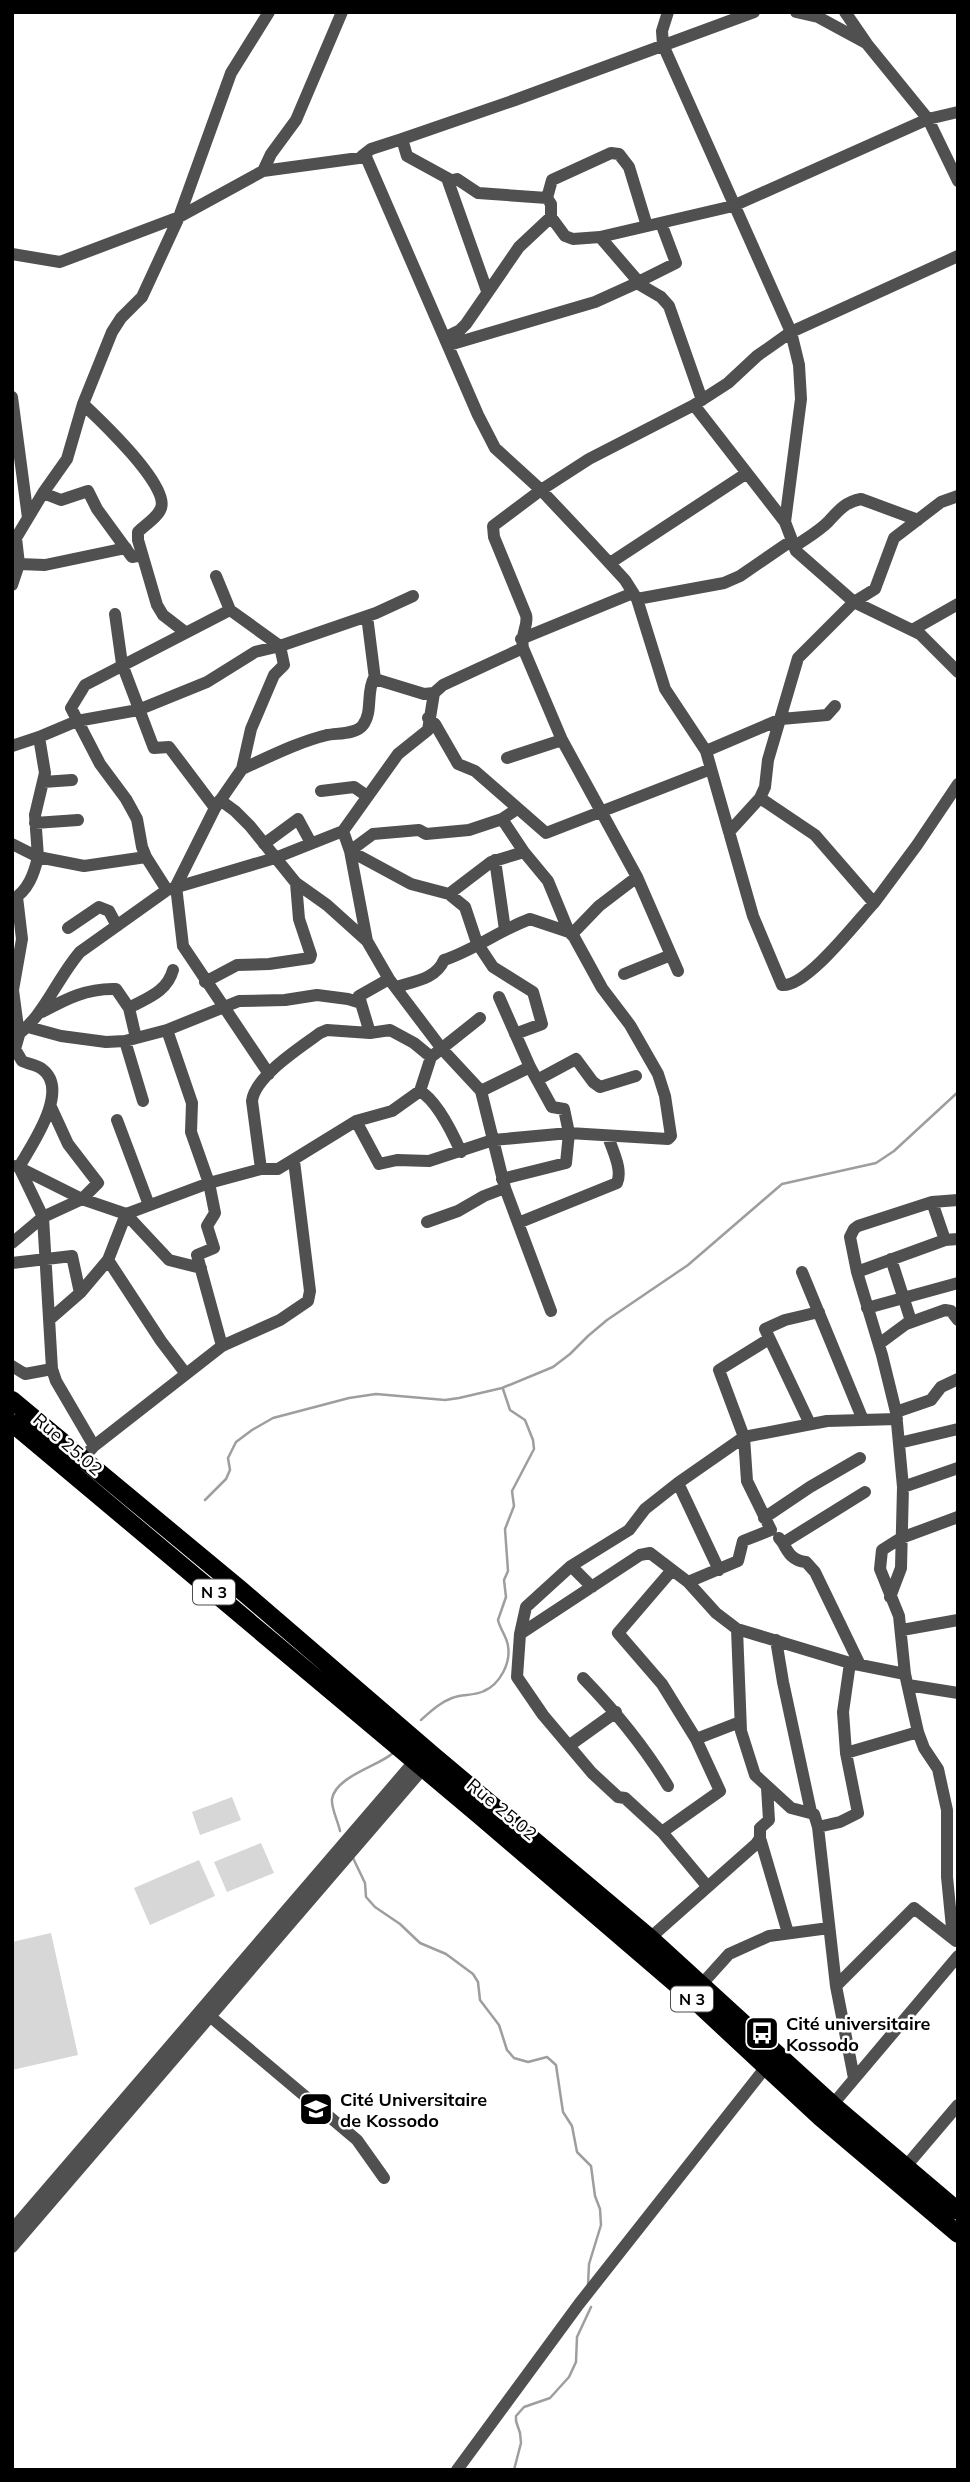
<svg xmlns="http://www.w3.org/2000/svg" width="970" height="2482" viewBox="0 0 970 2482" font-family="Mulish,sans-serif">
  <style>
    .green { fill: #d7d7d7 }
    .lines { fill: none; stroke-linecap: round; stroke-linejoin: round }
    .stream { stroke: #9e9e9e; stroke-width: 2.5 }
    .street { stroke: #505050; stroke-width: 12 }
    .primary { stroke: #000; stroke-width: 18 }
    .labels { text-anchor: middle; dominant-baseline: central; stroke-width: 5; stroke-linejoin: round; paint-order: stroke }
    .shield { fill: #fff; stroke: #4c4c4c; stroke-width: 2 }
    .shield-label { font-size: 16px; font-weight: bold; fill: #000 }
    .street-label { font-size: 18px; fill: #000; stroke: #fff }
    .poi-label { font-size: 18px; font-weight: bold; fill: #000; stroke: #fff; text-anchor: start }
  </style>
  <rect width="100%" height="100%" fill="#fff"/>
  <!-- green -->
  <path class="green" d="M232,1797l9,23 -41,15 -8,-23z
    M261,1843l13,30 -47,19 -13,-30z
    M199,1860l16,36 -65,29 -16,-37z
    M51,1933l27,122 -66,15v-128z"/>
  <g class="lines">
    <!-- stream -->
    <path class="stream" d="M205,1500l21,-21 4,-9 -2,-12 8,-16 16,-12 21,-12 76,-20 27,-4 69,6 14,-2 43,-10 51,-21 17,-13 18,-18 19,-16 81,-55 94,-81 94,-21 18,-12 64,-59
      M421,1720c10,-9 18,-17 31,-22 10,-4 22,-2 32,-7 16,-7 27,-28 24,-45 -1,-9 -8,-17 -10,-26l8,-23 -2,-17 4,-9 -3,-42 9,-23 -2,-15 22,-42 -1,-9 -8,-20 -15,-10 -7,-21
      M340,1831c-2,-10 -9,-23 -8,-32 4,-23 47,-33 61,-46
      M353,1858l12,25 1,14 9,10 25,17 20,19 26,11 27,20 5,8 2,18 19,25 8,25 7,8 14,4 19,-5 9,8 7,47 9,14 5,26 14,14 4,30 5,13 1,16 -12,39 -1,21
      M514,2470l7,-27 -1,-10 -4,-12v-5l8,-9 26,-9 19,-21 7,-15 1,-25 14,-30"/>
    <!-- street -->
    <path class="street" d="M668,12l-6,19 1,14 128,287 8,33 2,34 -16,123
      M796,12l22,5 48,26
      M845,12l22,32 61,75 30,62
      M402,139l113,-39 239,-88
      M362,156l9,-7 31,-10 5,17 42,23
      M263,171l8,-17 25,-34 46,-108
      M647,226l-18,-59 -10,-13 -8,-1 -59,27 -5,18 4,6v13l14,19 8,3 27,-2 133,-31 195,-87 30,-7
      M12,254l48,8 119,-45 84,-46 103,-14 112,258 17,33 46,42 49,52 35,38 12,19 28,90 41,62 47,165 29,69c24,3 75,-64 92,-82
      M638,282l38,-19 -15,-40
      M637,283l24,14 8,9 33,94
      M487,291l-39,-110 9,-2 21,14 69,5
      M446,337l14,-7 6,-6 53,-77 32,-30
      M449,345l146,-43 42,-19v-3l-37,-43
      M12,397l16,121
      M83,404c16,15 87,82 78,104 -3,9 -16,17 -23,24v8l19,65 6,10 22,17
      M694,405l91,117 11,29 58,51 66,32 38,38
      M43,493l18,7 27,-9 9,18 35,48 10,-2
      M794,547c11,-8 24,-15 34,-25 10,-11 17,-20 33,-23l57,21
      M610,563l137,-90
      M19,564l26,1 81,-17
      M216,576l14,34 50,36 4,19 -10,10 -23,54 -9,40 -27,39 -39,78 7,60 86,128
      M12,585l7,-21 -3,-26 27,-45 24,-34 16,-55 29,-72 9,-14 21,-21 37,-80 52,-144 38,-61
      M637,599l87,-16 16,-7 51,-35
      M115,614l7,50 31,82 1,2 15,-1 46,61
      M367,616l8,63 49,15 10,-1
      M914,629l44,-25
      M521,639l112,-46
      M428,718l7,6 23,40 17,7 71,62 165,-64
      M12,746l27,-9 38,-16 61,-11 69,-28 48,-30 25,-6 96,-33 37,-17
      M706,751l75,-32 46,-4 8,-9
      M507,758l55,-18
      M242,769c27,-12 56,-27 85,-34 11,-2 30,-1 36,-10 10,-13 3,-33 11,-47
      M43,782l29,-2
      M321,791l33,-4 13,9
      M760,798l55,37 59,68 43,-58 41,-61
      M220,800l15,11 15,15 46,57 31,22 40,36 22,38 53,70 39,42 24,97 46,123
      M35,823l43,-3
      M343,831l7,20 17,90
      M729,832l31,-34 5,-11 3,-27 30,-102 56,-56 21,-13 19,-51 47,-36 17,-6
      M12,844l26,13 -3,-42 10,-42 -6,-36
      M264,844l34,-25 13,24
      M146,857l-4,-10 -5,-28 -11,-20 -26,-35 -29,-56 14,-23 145,-75
      M495,860l10,70
      M449,894l42,-32 33,-10
      M17,897l5,42 -9,51 6,45 -4,14 7,12c6,3 15,4 20,8 29,21 -11,77 -23,98
      M12,900c16,-9 22,-26 26,-43l46,9 62,-9 21,33
      M68,928l31,-21 10,4 8,15
      M572,934l27,-28 38,-29
      M678,971l-41,-94 -75,-137 -39,-92c-3,-14 6,-23 3,-33l-32,-78 -1,-11 48,-36 48,-31 105,-54 34,-22 29,-27 34,-24 167,-76
      M624,974l47,-19
      M205,982l32,-17 32,-1 41,-6 1,-3 -12,-36 -3,-36
      M396,987c19,-6 40,-8 48,-27 30,-10 56,-30 86,-41l39,13
      M499,997l31,70 22,40 12,2 5,24 -3,30 -64,16
      M361,1003l9,30
      M129,1008c18,-10 38,-16 44,-38
      M42,1012c24,-13 45,-24 74,-23l13,19 7,30
      M28,1027l33,9 45,6 19,-1 42,-11 72,-29 46,-1 32,-5 31,4 13,4 -2,-7 30,-17
      M167,1030l25,73 -1,29 18,51 6,30 -8,13 7,22 -17,7 25,91
      M515,1034l27,-10 -9,-32 -40,-25 -16,-24 -12,-36 -16,-13 -38,-10 -61,-33 23,-17 46,-4 7,4 43,-4 33,-11 15,-10
      M12,1039c32,-21 43,-58 68,-87l87,-62 108,-32 68,-27 55,-77 30,-24 6,-37 9,-8 80,-37
      M125,1041l18,60
      M537,1080l39,-21 17,23 7,5 36,-11
      M420,1091c17,10 33,43 41,61
      M481,1091l49,-24
      M117,1120l32,85
      M356,1121l23,43 18,-4 32,1 64,-21 76,-7 99,6 3,-3 -6,-40 -7,-22 -28,-49 -28,-37 -28,-51 -5,-5 -21,-51 -24,-29 -22,-33
      M16,1166l66,33 44,15 43,46 32,8
      M19,1167l24,50 9,152 4,12 38,65
      M261,1169l-9,-68c3,-25 48,-53 68,-68l7,-3 43,3 20,-3 24,13 17,14
      M932,1202l13,38
      M427,1222l31,-11 26,-15 21,-8
      M518,1223l99,-40c6,-14 -5,-33 -9,-47
      M12,1243l31,-26 39,-18 16,-16 -30,-39 -17,-37
      M891,1259l20,62
      M108,1260l53,81 25,33
      M12,1263l60,-7 8,37
      M802,1272l61,148
      M857,1272l88,-32 13,-1
      M867,1308l91,-25
      M49,1320l31,-27 28,-33 18,-46 83,-31 52,-14h17l78,-48 36,-10 28,-20 11,-34 49,-39
      M879,1344l27,-20 39,-14 6,1 7,9
      M12,1366l13,8 27,-5
      M896,1412l35,-12 10,-13 17,-8
      M810,1424l-45,-95 20,-9 34,-8
      M899,1443l59,-14
      M77,1465l17,-19 128,-100 58,-26 28,-19 2,-10 -16,-130
      M678,1483l41,87
      M903,1487l55,-19
      M764,1518l46,-31 50,-29
      M779,1538l4,5 82,-51
      M783,1543c5,10 10,18 23,19l9,10 45,93
      M571,1566l21,21
      M688,1582l50,-21 5,-20 28,-11 -24,-49 -3,-44 -25,-67 50,-31
      M890,1597l11,-29 2,-81 -7,-75 -14,-57 -25,-83 -7,-35 4,-8 4,-3 74,-24 26,-2
      M737,1629l4,102 14,44 36,33 23,6 4,13 18,159 18,92
      M902,1630l56,-10
      M520,1634l120,-79 10,-2 38,29 28,31 21,16 113,34 55,11
      M776,1640l7,42 28,130
      M583,1678c33,34 61,68 85,108
      M908,1685l50,8
      M696,1739l44,-17
      M570,1745l46,-33
      M846,1753l72,-21
      M818,1827l22,-5 18,-9 -12,-60 -3,-41 7,-49
      M662,1832l58,-41 -24,-52 -34,-55 -44,-51 54,-63
      M760,1838l28,95
      M707,1886l-45,-54 -37,-34 -7,-1 -26,-24 -49,-58 -26,-38 3,-43 6,-27 45,-41 58,-36 16,-21 33,-26 66,-46 83,-16 70,-2
      M650,1938l106,-94 4,-6v-10l9,-8 -2,-32
      M953,1938l-6,-61v-67l-9,-41 -14,-21 -6,-16 -13,-58 -6,-58 -19,-47 2,-19 19,-12 57,-21
      M701,1985l28,-31 40,-18 60,-8
      M836,1986l78,-78 42,33
      M205,2012l152,128 27,38
      M828,2110l130,-154
      M901,2172l57,-67
      M12,2230l406,-473
      M12,2247l415,-483
      M457,2470l122,-166 190,-241"/>
    <!-- primary -->
    <path class="primary" d="M12,1400l229,190 193,166 216,182 183,167 125,106
      M12,1423l467,392 212,182 130,121 137,116"/>
  </g>
  <!-- icons -->
  <defs>
    <g id="bus-square" transform="scale(1.75)"><rect x="-9" y="-9" width="18" height="18" rx="4" fill="#000" stroke="#fff"/><path d="M-5-6H5V4H4V6H2V4H-2V6H-4V4H-5ZM-3.5-4V0h7V-4ZM-3.5 1.2v1.5H-2V1.2ZM2 1.2v1.5H3.5V1.2Z" fill="#fff"/></g>
    <g id="university-square" transform="scale(1.75)"><rect x="-9" y="-9" width="18" height="18" rx="4" fill="#000" stroke="#fff"/><path d="M0-5L7-2L0 1L-7-2ZM-4 1L0 2.5L4 1V4Q0 6-4 4Z" fill="#fff"/></g>
  </defs>
  <g fill-rule="evenodd">
    <use href="#bus-square" x="762" y="2033"/>
    <use href="#university-square" x="316" y="2109"/>
  </g>
  <g class="labels">
    <!-- shield labels -->
    <g class="shield">
      <rect x="193" y="1579.5" width="42" height="25" rx="5"/>
      <rect x="671" y="1986.5" width="42" height="25" rx="5"/>
    </g>
    <g class="shield-label">
      <text x="214" y="1592">N 3</text>
      <text x="692" y="1999">N 3</text>
    </g>
    <!-- street labels -->
    <g class="street-label">
      <text transform="translate(68 1444) rotate(41)">Rue 25.02</text>
      <text transform="translate(502 1809) rotate(40)">Rue 25.02</text>
    </g>
    <!-- poi labels -->
    <g class="poi-label">
      <text x="786" y="2023">Cité universitaire<tspan x="786" dy="21">Kossodo</tspan></text>
      <text x="340" y="2099">Cité Universitaire<tspan x="340" dy="21">de Kossodo</tspan></text>
    </g>
  </g>
  <!-- border -->
  <rect width="970" height="2482" fill="none" stroke="#000000" stroke-width="28"/>
</svg>
